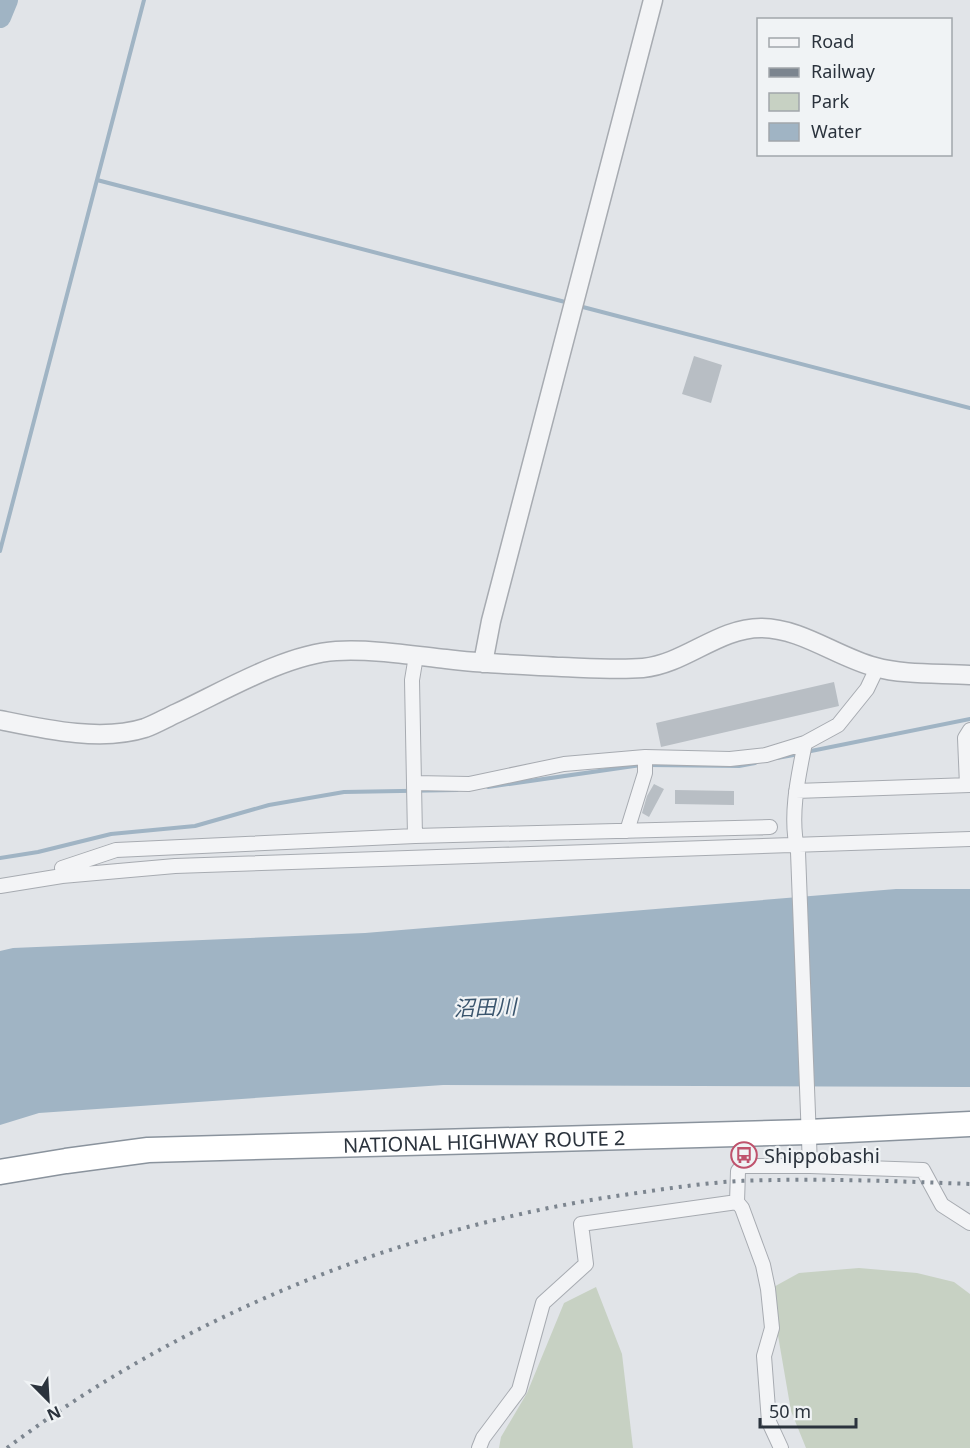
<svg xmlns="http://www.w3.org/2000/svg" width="970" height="1448" viewBox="0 0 970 1448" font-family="'Noto Sans','Noto Sans JP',sans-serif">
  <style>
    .green { fill: #c7d1c3 }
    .water { fill: #a0b4c4 }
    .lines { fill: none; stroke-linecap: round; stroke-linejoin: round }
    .stream { stroke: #a0b4c4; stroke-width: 4 }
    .river { stroke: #a0b4c4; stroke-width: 22 }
    .building { fill: #b8bec4 }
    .minor-casing { stroke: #a7abb1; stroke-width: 16 }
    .tertiary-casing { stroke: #a7abb1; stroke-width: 21 }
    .trunk-casing { stroke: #8a939d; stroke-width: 27 }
    .minor { stroke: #f3f4f6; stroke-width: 14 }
    .tertiary { stroke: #f3f4f6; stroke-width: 18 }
    .trunk { stroke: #fff; stroke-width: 24 }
    .rail { stroke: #7c858f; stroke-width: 4; stroke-dasharray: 3 6; stroke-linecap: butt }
    .labels { text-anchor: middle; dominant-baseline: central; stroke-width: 4.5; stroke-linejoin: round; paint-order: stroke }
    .street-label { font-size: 20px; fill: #2b333d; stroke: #f0f3f5 }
    .poi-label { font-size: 20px; fill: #2b333d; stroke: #f0f3f5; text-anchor: start }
    .water-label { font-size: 21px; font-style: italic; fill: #3a556d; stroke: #f0f3f5 }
  </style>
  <rect width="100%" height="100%" fill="#e1e4e8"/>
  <!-- green -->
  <path class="green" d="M859,1268l58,5 37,9 16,12v154h-164l-15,-37 -21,-122 29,-16z
    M596,1287l26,67 11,94h-134l2,-11 26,-44 37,-90z"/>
  <!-- water -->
  <path class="water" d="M896,889h74v198l-527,-2 -404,28 -39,12v-174l13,-3 352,-15z"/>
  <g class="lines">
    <!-- stream -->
    <path class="stream" d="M97,180l472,123
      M579,306l391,102
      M0,551l144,-551
      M806,752l164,-33
      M777,758l22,-4
      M649,765l90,1 16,-3
      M488,787l153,-22
      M0,858l38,-6 73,-18 84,-8 74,-21 75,-13 113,-2"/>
    <!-- river -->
    <path class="river" d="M0,17l7,-17"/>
  </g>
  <!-- building -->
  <path class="building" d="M694,356l28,9 -11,38 -29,-9z
    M834,682l5,24 -178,41 -5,-24z
    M654,784l10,5 -15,28 -7,-4 5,-17z
    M675,790l59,1v14l-59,-1z"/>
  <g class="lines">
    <!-- minor casing -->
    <g class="minor-casing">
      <path id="minor" d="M805,743c-7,34 -16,75 -7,109l12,314
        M414,783l55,1 95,-20 81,-7 85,2 36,-4 39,-12 33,-18 29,-36 10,-21
        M967,785l-2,-47 5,-8
        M796,791l174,-6
        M627,831l18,-58v-16
        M415,836l-3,-156 4,-24
        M62,868l54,-18 299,-14 355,-9
        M0,886l62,-10 113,-10 795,-27
        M479,1448l4,-10 36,-48 24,-87 43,-39 -5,-40 156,-22
        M781,1448l-12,-26 -5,-66 8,-28 -4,-39 -5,-24 -21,-57 -5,-6 1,-31 4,-5h68l113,4 19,35 28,18"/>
    </g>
    <!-- tertiary casing -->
    <g class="tertiary-casing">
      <path id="tertiary" d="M483,663l8,-42 162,-621
        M0,720c44,9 101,22 145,8 11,-4 21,-10 32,-15 45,-21 109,-59 159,-62 36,-2 74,4 110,8 39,5 77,6 116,8 27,1 54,3 81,1 42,-4 75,-40 118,-40 40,0 76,29 114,39 28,8 66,6 95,8"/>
    </g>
    <!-- trunk casing -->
    <g class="trunk-casing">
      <g id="trunk">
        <path id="s1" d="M0,1172l66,-11 82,-11 660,-18 162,-8"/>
      </g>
    </g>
    <!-- minor -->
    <use href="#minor" class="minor"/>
    <!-- tertiary -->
    <use href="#tertiary" class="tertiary"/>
    <!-- trunk -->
    <use href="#trunk" class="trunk"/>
    <!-- rail -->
    <path class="rail" d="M7,1448c183,-137 404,-224 630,-255 34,-5 68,-10 102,-12 77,-3 154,0 231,3"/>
  </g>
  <!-- icons -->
  <defs>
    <g id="bus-ring" transform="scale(1.35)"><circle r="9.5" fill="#f0f3f5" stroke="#bf536d" stroke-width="1.5"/><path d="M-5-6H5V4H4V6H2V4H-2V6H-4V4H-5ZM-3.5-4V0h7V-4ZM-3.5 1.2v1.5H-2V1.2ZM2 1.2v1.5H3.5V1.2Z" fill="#bf536d"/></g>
  </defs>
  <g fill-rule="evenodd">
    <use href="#bus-ring" x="744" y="1155"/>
  </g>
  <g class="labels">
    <!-- street labels -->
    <g class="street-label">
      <text stroke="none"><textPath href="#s1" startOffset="486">NATIONAL HIGHWAY ROUTE 2</textPath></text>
    </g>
    <!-- poi labels -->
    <g class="poi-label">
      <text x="764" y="1155">Shippobashi</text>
    </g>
    <!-- water labels -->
    <g class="water-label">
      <text transform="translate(485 1007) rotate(-2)">沼田川</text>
    </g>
  </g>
  <!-- legend -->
  <rect x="757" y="18" width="195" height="138" fill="#f0f3f5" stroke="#a1a6ab" stroke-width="1.5"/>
  <rect x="769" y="38" width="30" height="9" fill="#f3f4f6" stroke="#a1a6ab" stroke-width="1.5"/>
  <text x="811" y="48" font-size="18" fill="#2b333d">Road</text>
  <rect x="769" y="68" width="30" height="9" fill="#7c858f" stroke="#a1a6ab" stroke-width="1.5"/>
  <text x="811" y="78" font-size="18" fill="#2b333d">Railway</text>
  <rect x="769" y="93" width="30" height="18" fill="#c7d1c3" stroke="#a1a6ab" stroke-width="1.5"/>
  <text x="811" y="108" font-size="18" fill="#2b333d">Park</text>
  <rect x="769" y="123" width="30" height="18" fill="#a0b4c4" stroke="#a1a6ab" stroke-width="1.5"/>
  <text x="811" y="138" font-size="18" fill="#2b333d">Water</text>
  <!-- north arrow -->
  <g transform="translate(48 1400) rotate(156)" stroke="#f0f3f5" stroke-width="4.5" paint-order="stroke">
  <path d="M0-4.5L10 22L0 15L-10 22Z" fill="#2b333d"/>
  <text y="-9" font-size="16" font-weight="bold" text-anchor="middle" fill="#2b333d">N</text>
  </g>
  <!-- scale -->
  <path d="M760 1418v9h96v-9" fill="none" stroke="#2b333d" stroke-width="3"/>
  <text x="769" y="1418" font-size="18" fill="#2b333d" stroke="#f0f3f5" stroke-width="4.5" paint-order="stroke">50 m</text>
</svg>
